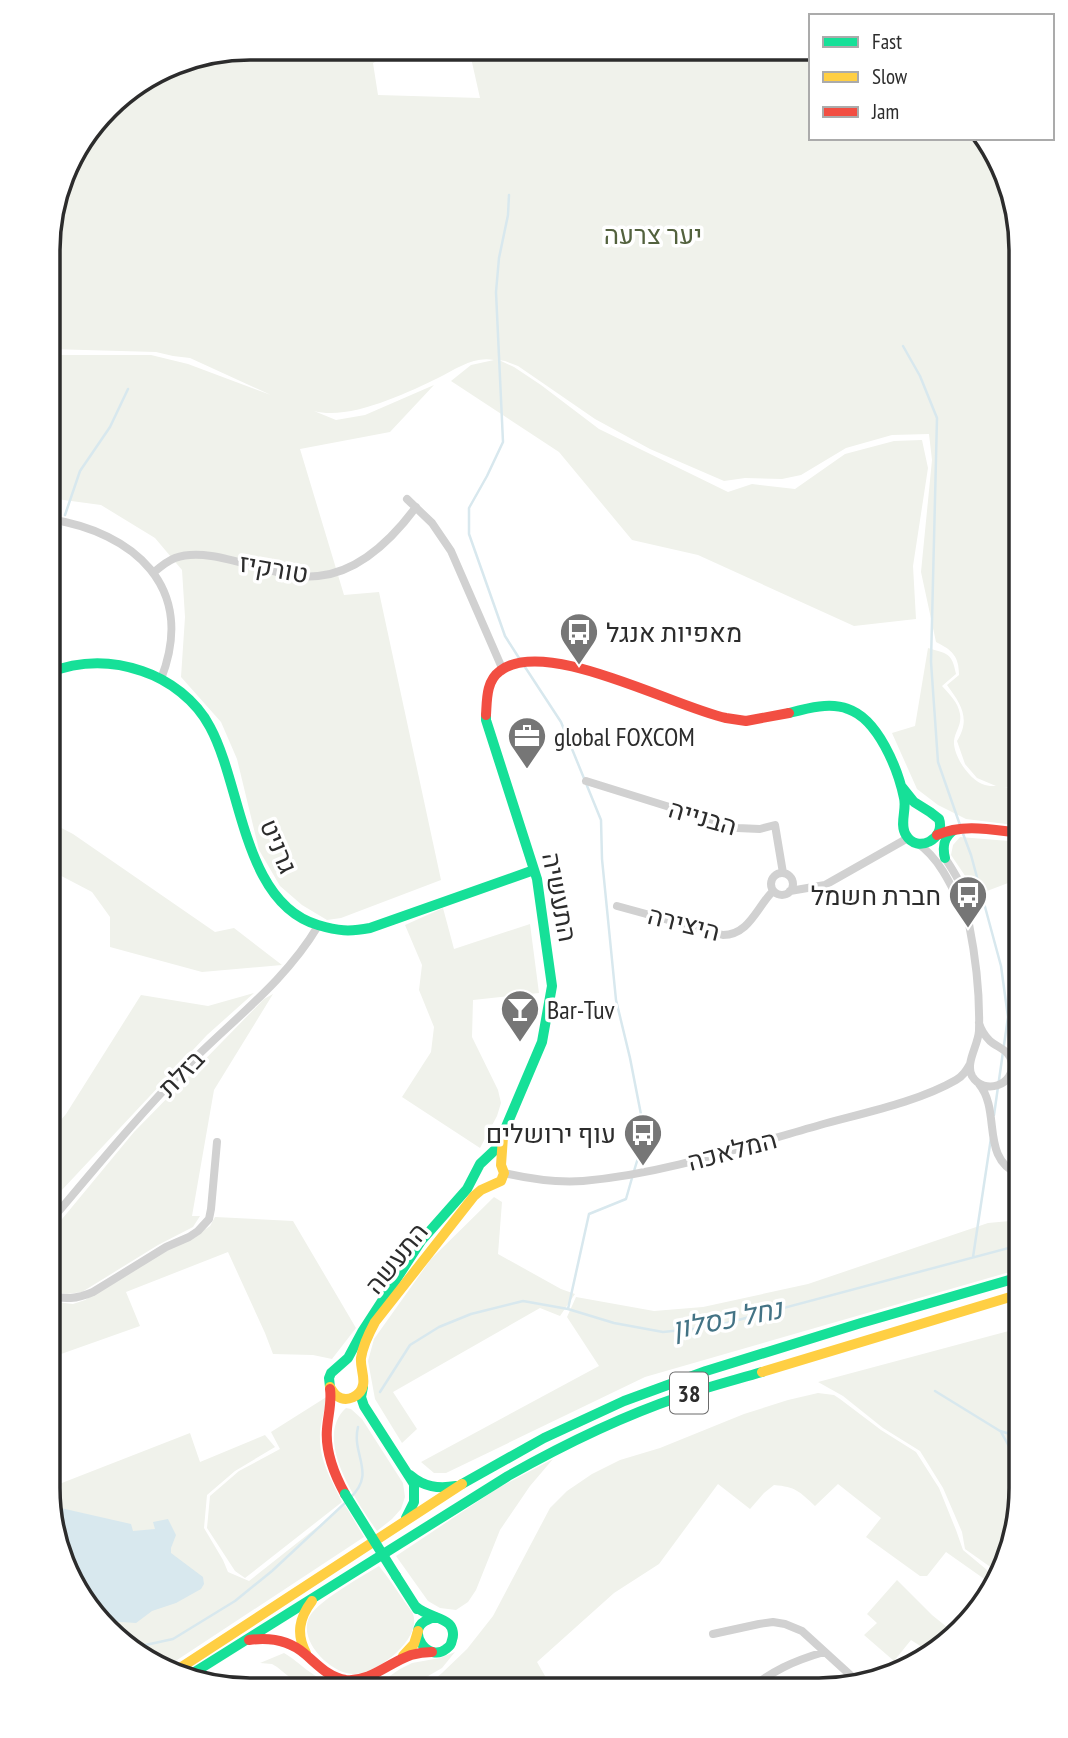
<svg xmlns="http://www.w3.org/2000/svg" width="1068" height="1738" viewBox="0 0 1068 1738" font-family="'PT Sans Narrow',Heebo,sans-serif">
  <style>
    .green { fill: #f0f2eb }
    .water { fill: #d8e8ee }
    .lines { fill: none; stroke-linecap: round; stroke-linejoin: round }
    .stream { stroke: #d8e8ee; stroke-width: 2.5 }
    .street { stroke: #d1d1d1; stroke-width: 8 }
    .fast { stroke: #16e098; stroke-width: 10 }
    .slow { stroke: #ffcf43; stroke-width: 10 }
    .jam { stroke: #f24e42; stroke-width: 10 }
    .fast-bridge { stroke: #16e098; stroke-width: 10 }
    .labels { text-anchor: middle; dominant-baseline: central; stroke-width: 7; stroke-linejoin: round; paint-order: stroke }
    .shield { fill: #fff; stroke: #6b6b6b; stroke-width: 2 }
    .shield-label { font-size: 24px; font-weight: bold; fill: #2c2c2c }
    .park-label { font-size: 26px; fill: #53623e; stroke: #fff }
    .street-label { font-size: 26px; fill: #2c2c2c; stroke: #fff }
    .poi-label { font-size: 26px; fill: #2c2c2c; stroke: #fff; text-anchor: start }
    .water-label { font-size: 28px; font-style: italic; fill: #437385; stroke: #fff }
    .rim { fill: none; stroke: #2c2c2c; stroke-width: 3.5 }
  </style>
  <rect width="100%" height="100%" fill="#fff"/>
  <!-- green -->
  <path class="green" d="M249,47l142,1 1,5 -19,10 5,32 102,3 -11,-49 342,2v87h168l27,34 15,77v538h-17l17,2v37l-55,-7 -28,-14 -21,-16 -25,-56 23,-7 13,-78c19,6 24,4 28,26l-14,12c8,9 16,16 18,28 2,11 -5,17 -6,27 -1,15 16,40 31,44 3,1 7,1 11,1l-19,-8 -12,-14 -8,-23c14,-22 4,-37 -10,-56l12,-10c0,-19 -7,-25 -23,-33l-15,-70 11,-112 -3,-26 -37,1 -46,13 -45,27 -19,4 -37,-1 -21,3 -74,-32 -55,-30 -77,-53 -13,-5 -6,-1 15,7 27,18 58,44 129,63 24,-8 43,5 50,-35 49,-13 28,-1 6,28 -15,98 3,53 -62,7 -156,-71 -66,-15 -73,-88 -108,-71 20,-16 23,-5c-20,-4 -38,9 -56,18 -31,15 -89,43 -124,33l22,9 29,-5 69,-30 -44,47 -90,17 44,146 35,-3 62,288 -100,38 -14,2 -25,-15 -22,-19 -21,-36 -22,-91 -16,-37 -40,-45 4,-60 -3,-47 -27,-32 -54,-33 -52,-7v-143h102l37,9 83,31 -81,-37 -17,-2 -17,-4 -107,-3v-126l19,-63 48,-62 56,-36z
    M48,821l25,13 142,98 19,-4 48,37 -80,7 -92,-25v-30l-18,-25 -44,-23z
    M960,837l61,5v36l-34,13 -13,-2 -23,-34 2,-10z
    M443,908l11,41 76,-25 9,69 -66,7 -1,37 26,53 3,13 -4,13 -17,32 -78,-51 29,-45 3,-25 -15,-37 3,-25 -17,-40z
    M254,993l-47,42 -146,156 -13,-27v-29l18,-21 75,-119 67,11z
    M273,994l-59,96 -22,126h8l-7,11 -35,18 -76,47 -15,2 -19,-4v-54l86,-104 130,-133z
    M494,1197l8,5 -4,52 63,35 14,5 -15,22 -20,-8 -147,84 24,37 -15,14 -27,-44 -7,-38 6,-22 57,-80z
    M215,1217l78,4 63,107 -24,31 -19,-4 -40,-1 -8,-21 -37,-81 -102,40 14,34 -93,33 1,-58 25,3 12,-4 79,-48 24,-11 22,-15z
    M1020,1220v49l-375,108 -199,96h-12l-13,-11 178,-96 -32,-49 9,-20 78,14 49,-4 105,-23 180,-61z
    M1020,1328v174l-27,72 -4,-8 -24,-17 -3,-17 -19,-44 -23,-37 -37,-23 -40,-32 -25,-14z
    M818,1393l16,2 6,4 41,31 35,22 23,36 17,42 7,20 24,20 5,9 -2,4 -44,-31 -19,24h-7l-54,-39 15,-19 -43,-34 -23,22c-16,-15 -19,-19 -41,-21l-10,8 -14,16 -32,-25 -59,80 -45,29 -77,69 16,28h-132l21,-17 25,-24 26,-33 57,-108 17,-17 25,-17 28,-14 40,-12 84,-34 44,-14z
    M328,1396c-3,13 -9,30 -8,43 0,23 13,44 22,63l-97,76 -10,-7 -28,-43 3,-32 29,-25 41,-22 -9,-17z
    M346,1408l5,1 11,10 41,64 2,14 -4,12 -9,10 -15,12c-19,-28 -65,-92 -31,-123z
    M190,1433l10,29 65,-27 10,12 -40,24 -28,24 -3,33 19,32 5,12 21,9 96,-76 19,32 -196,129 -34,-14 -5,-6 -7,-2 -60,-78 -15,-78h2z
    M553,1459l-23,27 -30,44 -24,60 -8,12 -12,8 -16,-2 -12,-7 -32,-45 102,-68z
    M379,1566c9,11 17,23 25,35 3,4 7,9 9,13 9,25 -35,59 -58,60 -22,1 -55,-30 -47,-54 5,-17 55,-44 71,-54z
    M897,1580l35,35 21,17 -25,19 -17,-11 -17,21 -30,-26 13,-12 -10,-9z
    M455,1652l-13,16 -19,11 -9,11 -49,-1 13,-5 22,-15 12,-6 28,-5z
    M284,1653c9,5 15,11 23,17 11,8 22,14 35,19h-38l-27,-22 -5,-3 -12,-1z"/>
  <!-- water -->
  <path class="water" d="M52,1506l79,18 2,7 22,-2 -2,-7 15,-3 8,16 -5,13v5l32,24 1,7 -3,5 -25,14 -24,8 -16,12 -31,-2 -43,-55 -11,-59z"/>
  <g class="lines">
    <!-- stream -->
    <path class="stream" d="M509,195l-1,20 -9,43 -3,34 7,150 -16,34 -18,32v26l36,102 14,22
      M903,346l17,30 17,42 -6,244 7,100 22,63
      M65,515l15,-44 30,-44 18,-38
      M48,562l13,-35
      M525,667l36,55 40,98 1,39 14,141 14,58 15,77 -11,36
      M962,831l9,24 30,111 7,51 -14,98
      M973,1257l18,-119
      M568,1309l21,-95 37,-15 6,-21
      M935,1391l65,40 20,6
      M380,1392l30,-47 29,-18 32,-13 52,-13 45,8 46,14 49,9 49,-5 308,-82
      M1001,1432l19,34
      M350,1498c27,-25 1,-43 8,-71
      M127,1649l46,-10 62,-38 37,-30 73,-68"/>
    <!-- street -->
    <path class="street" d="M407,499l25,24 19,28 51,117
      M49,519c85,13 148,68 112,160
      M153,573c7,-6 14,-12 22,-15 40,-14 99,23 143,18 42,-4 75,-38 98,-69
      M586,781l151,47 23,1 15,-4 8,48
      M917,843c23,15 36,46 47,69
      M943,855c8,12 16,24 21,37 3,11 3,22 5,32 7,35 11,71 10,107 -1,15 -14,32 -7,45 12,20 43,9 40,-13 -2,-13 -14,-15 -22,-22 -5,-5 -9,-11 -11,-18
      M771 884a11 11 0 1 1 22 0a11 11 0 1 1-22 0Z
      M790,891l35,-6 83,-47
      M617,906l106,29c26,0 34,-28 50,-44
      M979,1084c23,28 0,74 41,91
      M504,1173c26,6 52,10 79,8 81,-7 159,-34 237,-56 43,-12 98,-23 136,-45 7,-4 10,-9 14,-16
      M48,1224c45,-53 89,-107 138,-157 46,-47 98,-84 132,-141
      M48,1295c16,5 29,4 45,-3l73,-45 23,-10 9,-6 11,-12 2,-10 6,-67
      M713,1634l46,-10 14,-2 12,2 17,7 57,52
      M747,1691c25,-20 46,-30 77,-39"/>
    <!-- fast -->
    <path class="fast" d="M48,673c30,-12 62,-13 94,-2 27,9 54,29 68,56 32,59 33,176 108,198 20,6 31,7 52,3l164,-58
      M789,713c19,-5 41,-11 59,-4 30,10 50,60 56,89 3,12 -5,26 2,37 11,19 40,4 33,-16l-9,-7 -16,-10 -12,-15
      M945,858c-3,-12 -1,-21 9,-28
      M330,1387l-1,-9 2,-5 17,-15 14,-26 59,-91 46,-52 13,-25 17,-16 45,-106 10,-56 -15,-107 -51,-159v-5
      M363,1387l-2,10 3,9 50,78v18l-8,16
      M410,1475c14,12 28,14 46,11
      M462,1484l82,-46 80,-37 82,-30 155,-48 159,-46
      M396,1576l21,33
      M415,1606c11,10 27,11 34,18 4,4 5,11 3,16 -1,5 -2,6 -6,9 -17,14 -40,-17 -21,-28 4,-2 7,-3 11,-4
      M190,1675l318,-199c55,-31 112,-59 171,-79 28,-10 56,-17 83,-25"/>
    <!-- slow -->
    <path class="slow" d="M762,1372l258,-78
      M330,1387c2,3 4,7 7,9 10,7 24,0 26,-11 2,-8 -3,-18 -2,-27 2,-13 8,-25 14,-36l99,-126 7,-6 20,-9 3,-8 -3,-8 2,-28
      M306,1653c-10,-19 -7,-35 6,-52
      M403,1656l11,-12 4,-13
      M177,1670l285,-186"/>
    <!-- jam -->
    <path class="jam" d="M486,715c1,-15 0,-34 14,-44 45,-35 174,36 226,47l20,3 43,-8
      M937,835c27,-12 56,-5 84,-2
      M330,1389c2,14 -2,26 -3,40 -2,23 7,45 18,65
      M249,1640c21,-3 40,0 56,14 12,10 24,24 41,26 25,2 42,-17 65,-25 7,-2 13,-3 21,-3"/>
    <!-- fast-bridge -->
    <path class="fast-bridge" d="M345,1494l51,82"/>
  </g>
  <!-- icons -->
  <defs>
    <g id="bus-pin" transform="scale(2.0125)"><path d="M0 17L-7.5 6A9.5 9.5 0 1 1 7.5 6Z" fill="#767676" stroke="#fff"/><path d="M-5-6H5V4H4V6H2V4H-2V6H-4V4H-5ZM-3.5-4V0h7V-4ZM-3.5 1.2v1.5H-2V1.2ZM2 1.2v1.5H3.5V1.2Z" fill="#fff"/></g>
    <g id="office-pin" transform="scale(2.0125)"><path d="M0 17L-7.5 6A9.5 9.5 0 1 1 7.5 6Z" fill="#767676" stroke="#fff"/><path d="M-6-3h4V-5.5h4V-3h4V5H-6ZM-1-4.5V-3h2v-1.5ZM-6 0V1H6V0Z" fill="#fff"/></g>
    <g id="bar-pin" transform="scale(2.0125)"><path d="M0 17L-7.5 6A9.5 9.5 0 1 1 7.5 6Z" fill="#767676" stroke="#fff"/><path d="M-6-5H6L.8 .8V4.5H3.5V6h-7V4.5H-.8V.8Z" fill="#fff"/></g>
  </defs>
  <g fill-rule="evenodd">
    <use href="#bus-pin" x="579" y="632"/>
    <use href="#office-pin" x="527" y="736"/>
    <use href="#bus-pin" x="968" y="895"/>
    <use href="#bar-pin" x="520" y="1009"/>
    <use href="#bus-pin" x="643" y="1133"/>
  </g>
  <g class="labels">
    <!-- shield labels -->
    <rect class="shield" x="670" y="1372.5" width="38" height="41" rx="5"/>
    <g class="shield-label">
      <text x="689" y="1393">38</text>
    </g>
    <!-- park labels -->
    <g class="park-label">
      <text x="653" y="234">יער צרעה</text>
    </g>
    <!-- street labels -->
    <g class="street-label">
      <text transform="translate(274 568) rotate(10)">טורקיז</text>
      <text transform="translate(703 817) rotate(16)">הבנייה</text>
      <text transform="translate(279 846) rotate(67)">גרניט</text>
      <text transform="translate(560 897) rotate(79)">התעשיה</text>
      <text transform="translate(684 923) rotate(14)">היצירה</text>
      <text transform="translate(181 1073) rotate(-46)">בזלת</text>
      <text transform="translate(732 1150) rotate(-15)">המלאכה</text>
      <text transform="translate(396 1258) rotate(-51)">התעשה</text>
    </g>
    <!-- poi labels -->
    <g class="poi-label">
      <text x="606" y="632">מאפיות אנגל</text>
      <text x="554" y="736">global FOXCOM</text>
      <text x="941" y="895" text-anchor="end">חברת חשמל</text>
      <text x="547" y="1009">Bar-Tuv</text>
      <text x="616" y="1133" text-anchor="end">עוף ירושלים</text>
    </g>
    <!-- water labels -->
    <g class="water-label">
      <text transform="translate(727 1318) rotate(-11)">נחל כסלון</text>
    </g>
  </g>
  <!-- crop -->
  <path d="M0 0H1068V1738H0ZM250 60H819A190 190 0 0 1 1009 250V1488A190 190 0 0 1 819 1678H250A190 190 0 0 1 60 1488V250A190 190 0 0 1 250 60Z" fill="#fff" fill-rule="evenodd"/>
  <path class="rim" d="M250 60H819A190 190 0 0 1 1009 250V1488A190 190 0 0 1 819 1678H250A190 190 0 0 1 60 1488V250A190 190 0 0 1 250 60Z"/>
  <!-- legend -->
  <rect x="809" y="14" width="245" height="126" fill="#ffffff" stroke="#ababab" stroke-width="2"/>
  <rect x="823" y="37" width="35" height="10" fill="#16e098" stroke="#ababab" stroke-width="2"/>
  <text x="872" y="49" font-size="21" fill="#2c2c2c">Fast</text>
  <rect x="823" y="72" width="35" height="10" fill="#ffcf43" stroke="#ababab" stroke-width="2"/>
  <text x="872" y="84" font-size="21" fill="#2c2c2c">Slow</text>
  <rect x="823" y="107" width="35" height="10" fill="#f24e42" stroke="#ababab" stroke-width="2"/>
  <text x="872" y="119" font-size="21" fill="#2c2c2c">Jam</text>
</svg>
